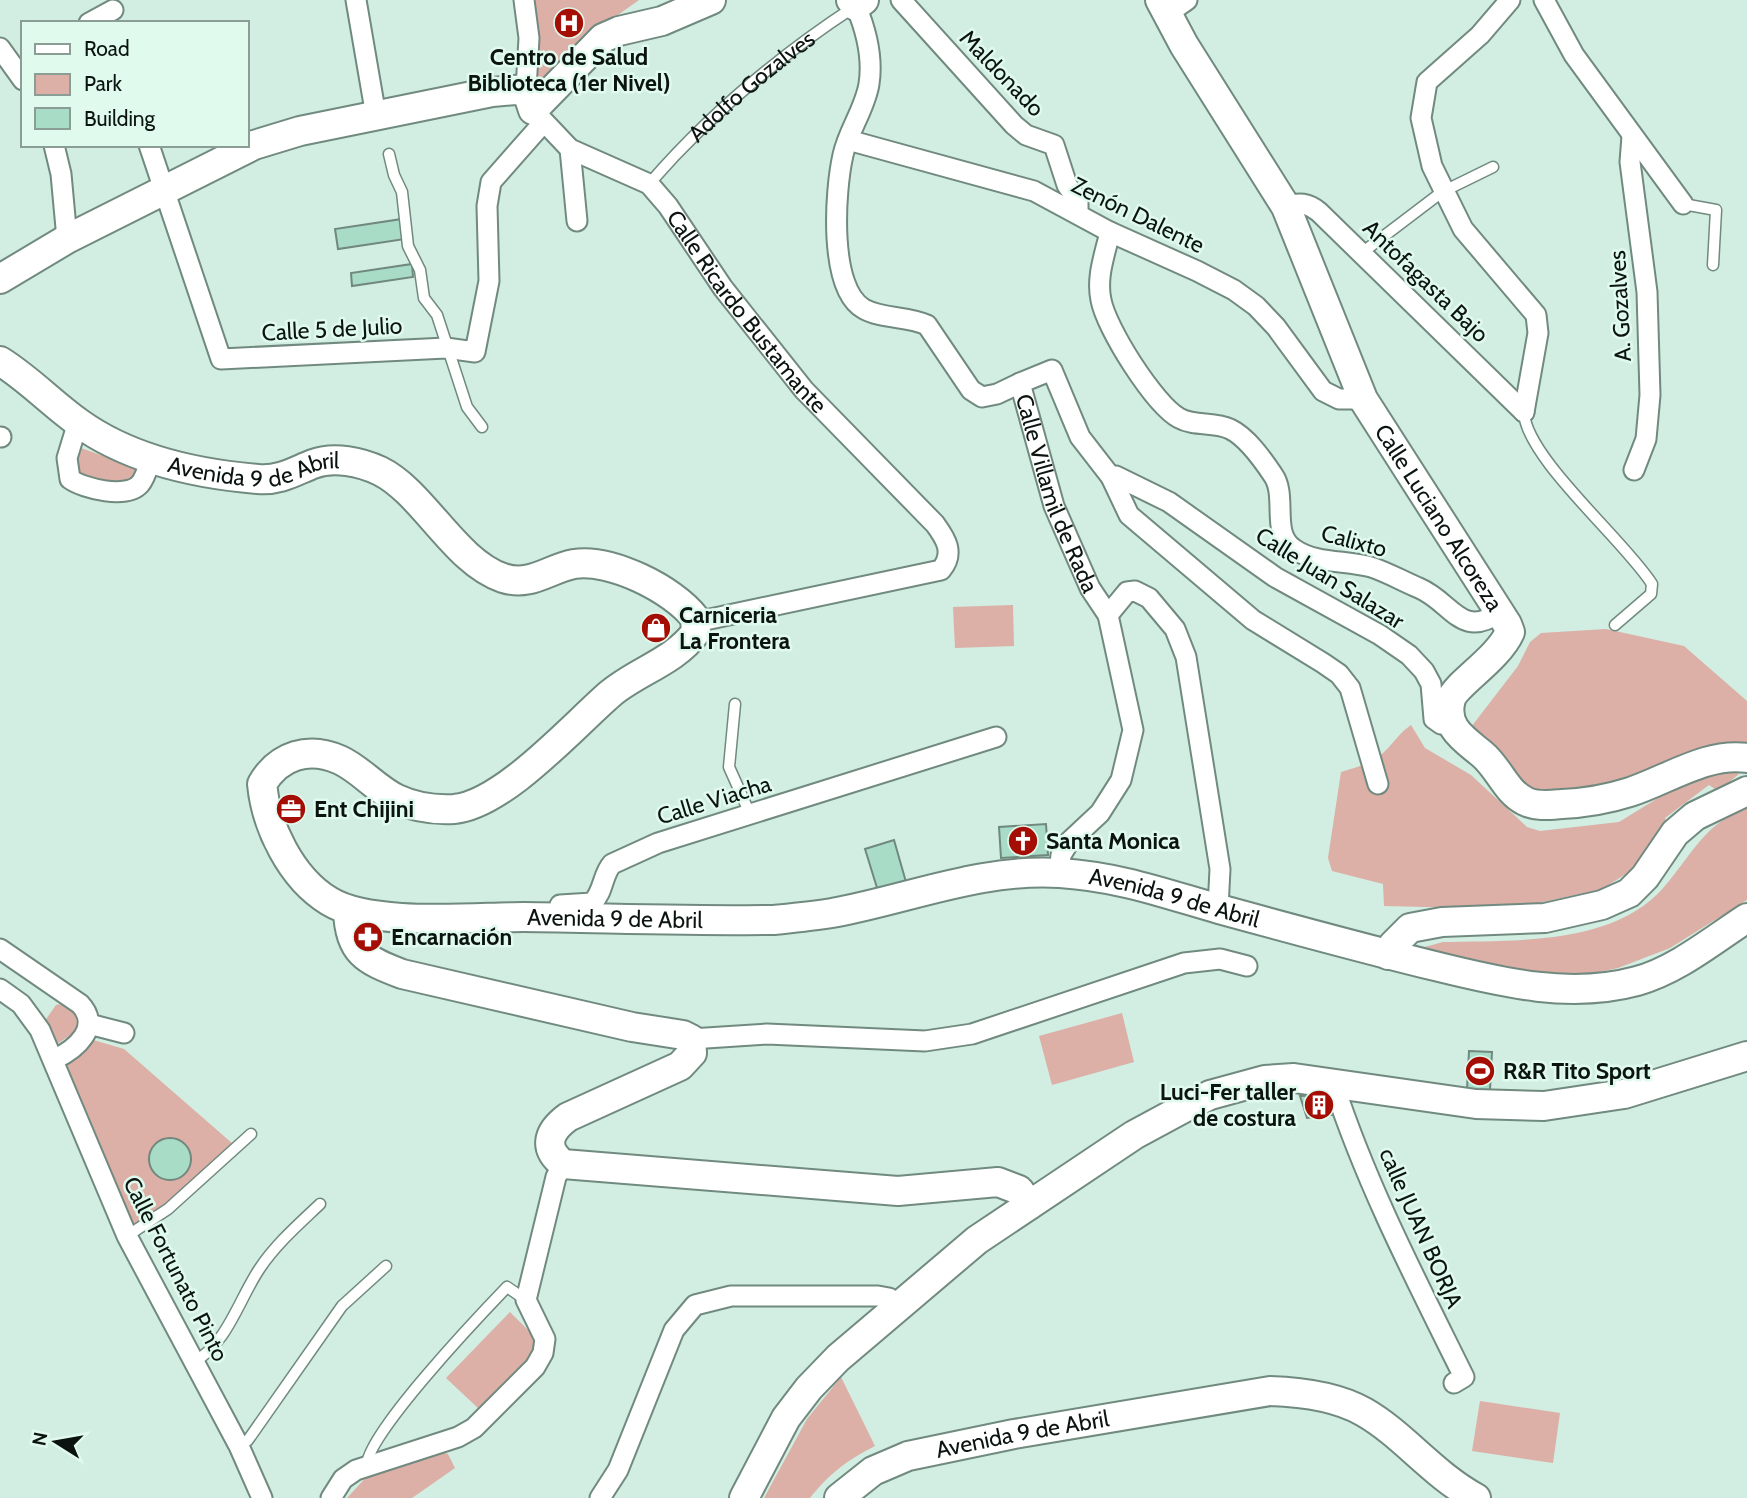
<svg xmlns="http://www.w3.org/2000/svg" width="1747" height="1498" viewBox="0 0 1747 1498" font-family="Cabin,sans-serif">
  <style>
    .green { fill: #dcafa7 }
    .building { fill: #a8dcc6; stroke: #70887d; stroke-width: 2 }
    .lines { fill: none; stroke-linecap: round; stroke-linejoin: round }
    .lane-casing { stroke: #718a7f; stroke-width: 13 }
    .street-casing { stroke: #718a7f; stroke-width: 23 }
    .secondary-casing { stroke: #718a7f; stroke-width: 32 }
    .lane { stroke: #fff; stroke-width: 10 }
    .street { stroke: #fff; stroke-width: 19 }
    .secondary { stroke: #fff; stroke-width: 28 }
    .labels { text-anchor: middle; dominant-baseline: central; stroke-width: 5; stroke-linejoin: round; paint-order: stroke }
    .poi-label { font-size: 23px; font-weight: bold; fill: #0b1410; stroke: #e0faee; text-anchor: start }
    .street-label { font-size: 23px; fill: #0b1410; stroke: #e0faee }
  </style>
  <rect width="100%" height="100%" fill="#d2ede1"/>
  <!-- green -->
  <path class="green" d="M521,0h118l-59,42 -42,44 -8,-18z
    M81,448l56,20v4l-11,16 -52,-13 2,-22z
    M1013,605l1,41 -59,2 -2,-41z
    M1606,629l78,17 63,55v42l-12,1 -189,71 -78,-84 50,-65 12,-24 11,-9z
    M1411,725l14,23 46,27 56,52 13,4 79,-9 70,-43 39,-11 11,6 -21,17 -9,-6 -44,33 2,7 -38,47 -27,17 -91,20 -127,-3 -1,-22 -51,-13 -4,-13 13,-86c15,-5 31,-8 42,-19 11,-10 15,-19 28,-28z
    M1747,806v94l-77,48 -52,20 -42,9 -40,-4 -115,-25 22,-6c72,-2 170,4 221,-55 31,-36 37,-59 83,-81z
    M61,1004l20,13v11l-24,16 -13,-22 12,-17z
    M1122,1013l12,49 -82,23 -13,-49z
    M90,1039l34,10 109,95 -68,61 -33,21 -51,-125 -16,-29 2,-16z
    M510,1312l23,23 1,17 -55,57 -33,-31z
    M841,1377l34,69c-28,14 -46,28 -65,52h-46l43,-79z
    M1480,1401l80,12 -7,50 -81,-12z
    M439,1451l9,3 7,14 -43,30h-65l23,-25z"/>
  <!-- building -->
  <path class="building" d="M402,219l3,20 -67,10 -3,-20z
    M412,264l1,13 -61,9 -1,-13z
    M1046,824l2,31 -47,3 -2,-31z
    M894,840l12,42 -28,9 -13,-42z
    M1469,1051l23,1 -2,38 -23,-1z
    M1332,1095l7,19 -32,4 -7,-22z
    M149 1159a21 21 0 1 1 42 0a21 21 0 1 1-42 0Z"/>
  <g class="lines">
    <!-- lane casing -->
    <g class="lane-casing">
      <g id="lane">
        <path d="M389,154l5,21 8,17 6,54 12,24 4,28 13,17 30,92 15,20"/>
        <path id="s1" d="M649,184c59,-68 130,-128 205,-177"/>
        <path d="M1683,204l33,6 -3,55"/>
        <path d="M1363,252l79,-60 51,-25"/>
        <path d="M1524,412c1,45 101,129 128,172l-1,10 -36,31"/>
        <path d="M735,704l-6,63 21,47"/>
        <path d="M127,1236l41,-27 83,-75"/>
        <path d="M195,1361c32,-17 45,-64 65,-93 16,-24 39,-44 60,-64"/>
        <path d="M239,1446l9,-6 94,-134 44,-40"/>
        <path d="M367,1467c-5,-28 115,-154 140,-180l19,13"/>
      </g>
    </g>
    <!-- street casing -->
    <g class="street-casing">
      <g id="street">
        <path d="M356,0l20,116"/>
        <path d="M524,0l5,38 -3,51"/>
        <path d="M901,0l113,125 12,10 28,10 13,40 11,16v12"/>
        <path d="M1510,0l-30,35 -53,47 -6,36 11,48 31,63 73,86 2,18 -14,79"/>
        <path d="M1544,0l30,55 109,149"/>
        <path id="s2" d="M856,6c10,24 17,52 13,78 -4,25 -21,47 -26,71 -8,35 -15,134 21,154 18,10 44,7 63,16l44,65 11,7 15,-3 23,-11 34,123 36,82 18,27 25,115 -12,50 -21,33 -31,29 -8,13 -2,18"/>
        <path d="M1167,14l20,-14"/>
        <path d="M89,23l24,-13"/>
        <path d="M0,48l23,32"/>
        <path id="s3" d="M533,110l37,39 79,35 19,22 55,82 81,102 131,134c11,15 20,29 6,46l-245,52"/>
        <path d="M1632,136l-2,26 17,130 3,103 -4,44 -12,31"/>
        <path d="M848,140l186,51 76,41 87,39 37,19 22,16 20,21 47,64 16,8h24"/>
        <path d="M54,145l7,29 6,65"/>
        <path d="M149,145l72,214 225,-11 29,4 14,-71 -2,-75 4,-24 52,-59"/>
        <path d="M570,149l7,72"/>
        <path d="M1286,207c13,-5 22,-4 33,5l205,200"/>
        <path d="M1110,232c-5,22 -14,45 -9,68 5,28 53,104 78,118 16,9 35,3 51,11 17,8 33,31 43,46 15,21 -3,59 21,74 21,15 53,11 77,18 16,5 33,15 48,21 33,14 42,52 81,24"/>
        <path d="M1020,383l32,-13 28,67 31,40 18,38 124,105 70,43 16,11 11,14 28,96"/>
        <path d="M78,422l-11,36 3,21c14,10 57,20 70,5 6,-7 8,-18 11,-26"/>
        <path d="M0,437h1"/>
        <path d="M1111,477l5,-1 53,26 106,75 105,58 29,20 15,16 7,13 3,35 7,5 11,1"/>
        <path d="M1108,615l19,-23 8,-1 14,7 26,31 11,28 34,212 -2,39"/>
        <path d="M560,905l32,-2c12,-11 10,-28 20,-39l46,-21 338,-106"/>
        <path d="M0,949l80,55c22,23 -4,45 -25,55"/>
        <path d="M0,989l21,15 19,26 87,206 112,210 23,52"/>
        <path d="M89,1024l35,9"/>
        <path d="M691,1039l76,-5 158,7 47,-7 212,-71 36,-4 27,7"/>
        <path d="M1334,1085c33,101 83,197 130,292l-10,6"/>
        <path d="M331,1498l12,-19 13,-9 102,-33 16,-9 61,-61 8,-14 2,-14 -19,-39 30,-123 7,-13"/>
        <path d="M600,1498l18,-28 56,-140 21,-25 36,-9h147l11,2 11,8"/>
      </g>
    </g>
    <!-- secondary casing -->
    <g class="secondary-casing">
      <g id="secondary">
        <path d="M851,0l5,6 8,-6"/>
        <path id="s4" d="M1160,0l24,45 102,162 77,192 144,225 3,8c-12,27 -54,52 -59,67 -8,28 13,40 31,55 17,14 24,38 43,47 11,6 25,4 37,3 23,-1 46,-5 68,-12 37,-12 77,-40 117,-34"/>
        <path d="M0,279l67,-40 187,-94 46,-14 192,-39 34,-3 7,21 70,-72 16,-7 43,-10 49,-21"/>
        <path id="s5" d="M0,361c29,18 51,42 79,62 50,36 118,51 179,56 22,2 37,-8 55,-15 21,-8 48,-2 67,7 43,21 75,91 123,107 28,9 45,-9 71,-14 36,-6 99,25 121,54l1,14c-22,30 -59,39 -86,62 -37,32 -107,111 -156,115 -20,1 -40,-2 -57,-10 -21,-10 -37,-30 -57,-39 -31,-14 -61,-5 -78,24 4,42 29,94 67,117 42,26 144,16 194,16 84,1 168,4 251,3 19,-2 39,-4 58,-7 77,-14 148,-45 228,-40 60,4 103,20 159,36 73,20 146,40 220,58 65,16 132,32 198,14 40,-11 76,-41 110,-63"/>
        <path d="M348,910c1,42 17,50 54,64l230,53 51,8 8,4 1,14 -12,13 -112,51c-19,14 -26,30 -5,47l335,27 100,-9 21,8 10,15"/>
        <path d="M1388,955l5,-10 17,-17 32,-6 103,-4 57,-13 27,-12 16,-16 30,-44 20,-17 52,-25"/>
        <path d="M744,1498l42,-80 23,-30 29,-30 139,-118 157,-105 50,-27 26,-13 55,-15 29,-2 182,26 68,2 80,-12 123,-38"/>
        <path id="s6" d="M839,1498l34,-27 35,-15 106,-22 256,-43c31,1 66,5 94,21 40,23 68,62 112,86"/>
      </g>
    </g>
    <!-- lane -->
    <use href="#lane" class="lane"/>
    <!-- street -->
    <use href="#street" class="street"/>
    <!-- secondary -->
    <use href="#secondary" class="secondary"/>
  </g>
  <!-- icons -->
  <defs>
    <g id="hospital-disc" transform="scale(1.575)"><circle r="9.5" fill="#a40e05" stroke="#e0faee"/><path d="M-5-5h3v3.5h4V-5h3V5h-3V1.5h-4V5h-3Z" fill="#fff"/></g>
    <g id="shop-disc" transform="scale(1.575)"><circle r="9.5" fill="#a40e05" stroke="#e0faee"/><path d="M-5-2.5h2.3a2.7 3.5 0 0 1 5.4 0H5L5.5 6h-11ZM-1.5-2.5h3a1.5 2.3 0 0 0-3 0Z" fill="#fff"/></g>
    <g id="office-disc" transform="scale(1.575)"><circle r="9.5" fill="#a40e05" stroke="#e0faee"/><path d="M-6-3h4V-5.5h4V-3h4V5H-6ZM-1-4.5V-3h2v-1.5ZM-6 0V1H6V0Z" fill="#fff"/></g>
    <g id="church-disc" transform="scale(1.575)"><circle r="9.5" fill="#a40e05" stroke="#e0faee"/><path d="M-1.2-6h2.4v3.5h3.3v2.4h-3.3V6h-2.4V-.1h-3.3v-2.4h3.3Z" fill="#fff"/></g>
    <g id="pharmacy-disc" transform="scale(1.575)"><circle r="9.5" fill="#a40e05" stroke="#e0faee"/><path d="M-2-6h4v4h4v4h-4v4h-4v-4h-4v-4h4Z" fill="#fff"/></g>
    <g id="stadium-disc" transform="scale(1.575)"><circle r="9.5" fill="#a40e05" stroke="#e0faee"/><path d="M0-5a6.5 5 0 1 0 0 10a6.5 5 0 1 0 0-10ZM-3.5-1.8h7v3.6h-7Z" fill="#fff"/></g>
    <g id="building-disc" transform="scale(1.575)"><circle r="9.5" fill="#a40e05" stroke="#e0faee"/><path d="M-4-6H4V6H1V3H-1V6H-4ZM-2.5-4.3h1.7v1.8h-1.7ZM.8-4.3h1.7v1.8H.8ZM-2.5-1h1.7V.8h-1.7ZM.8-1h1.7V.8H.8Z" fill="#fff"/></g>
  </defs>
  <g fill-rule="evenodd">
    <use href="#hospital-disc" x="569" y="23"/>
    <use href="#shop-disc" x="656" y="628"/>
    <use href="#office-disc" x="291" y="809"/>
    <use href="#church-disc" x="1023" y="841"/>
    <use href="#pharmacy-disc" x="368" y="937"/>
    <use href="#stadium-disc" x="1480" y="1071"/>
    <use href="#building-disc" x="1319" y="1105"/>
  </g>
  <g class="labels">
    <!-- poi labels -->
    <g class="poi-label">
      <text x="569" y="57" text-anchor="middle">Centro de Salud<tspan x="569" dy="26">Biblioteca (1er Nivel)</tspan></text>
      <text x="679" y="615">Carniceria<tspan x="679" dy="26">La Frontera</tspan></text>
      <text x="314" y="809">Ent Chijini</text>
      <text x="1046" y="841">Santa Monica</text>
      <text x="391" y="937">Encarnación</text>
      <text x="1503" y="1071">R&amp;R Tito Sport</text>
      <text x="1296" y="1092" text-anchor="end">Luci-Fer taller<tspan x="1296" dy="26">de costura</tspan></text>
    </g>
    <!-- street labels -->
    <g class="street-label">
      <text transform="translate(1002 73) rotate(46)">Maldonado</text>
      <text stroke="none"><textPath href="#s1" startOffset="142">Adolfo Gozalves</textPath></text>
      <text transform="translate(1138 215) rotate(26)">Zenón Dalente</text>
      <text transform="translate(1426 281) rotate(44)">Antofagasta Bajo</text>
      <text transform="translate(1620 306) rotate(-93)">A. Gozalves</text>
      <text stroke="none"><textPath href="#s3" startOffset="301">Calle Ricardo Bustamante</textPath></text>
      <text transform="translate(332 329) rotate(-3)">Calle 5 de Julio</text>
      <text stroke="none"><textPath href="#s5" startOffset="287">Avenida 9 de Abril</textPath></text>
      <text stroke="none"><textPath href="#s2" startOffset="632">Calle Villamil de Rada</textPath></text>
      <text stroke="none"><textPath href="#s4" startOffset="590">Calle Luciano Alcoreza</textPath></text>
      <text transform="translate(1354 541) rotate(15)">Calixto</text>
      <text transform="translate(1330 578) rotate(32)">Calle Juan Salazar</text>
      <text transform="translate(714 800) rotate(-17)">Calle Viacha</text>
      <text stroke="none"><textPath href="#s5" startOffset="2322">Avenida 9 de Abril</textPath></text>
      <text stroke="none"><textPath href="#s5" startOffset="1755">Avenida 9 de Abril</textPath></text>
      <text transform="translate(1421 1228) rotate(66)">calle JUAN BORJA</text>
      <text transform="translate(176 1269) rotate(63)">Calle Fortunato Pinto</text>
      <text stroke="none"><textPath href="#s6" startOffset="198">Avenida 9 de Abril</textPath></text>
    </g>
  </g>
  <!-- legend -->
  <rect x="21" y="21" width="228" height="126" fill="#e0faee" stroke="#8b9e95" stroke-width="2"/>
  <rect x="35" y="44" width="35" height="10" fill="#ffffff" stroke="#8b9e95" stroke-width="2"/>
  <text x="84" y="56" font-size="21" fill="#0b1410">Road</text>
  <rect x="35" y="74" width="35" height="21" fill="#dcafa7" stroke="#8b9e95" stroke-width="2"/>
  <text x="84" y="91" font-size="21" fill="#0b1410">Park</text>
  <rect x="35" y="108" width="35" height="21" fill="#a8dcc6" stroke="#8b9e95" stroke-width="2"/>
  <text x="84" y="126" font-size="21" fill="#0b1410">Building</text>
  <!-- north arrow -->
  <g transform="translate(56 1442) rotate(281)" stroke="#e0faee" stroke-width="5" paint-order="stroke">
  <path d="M0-5L12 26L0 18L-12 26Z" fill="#0b1410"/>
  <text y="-10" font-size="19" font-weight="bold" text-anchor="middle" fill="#0b1410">N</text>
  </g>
</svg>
